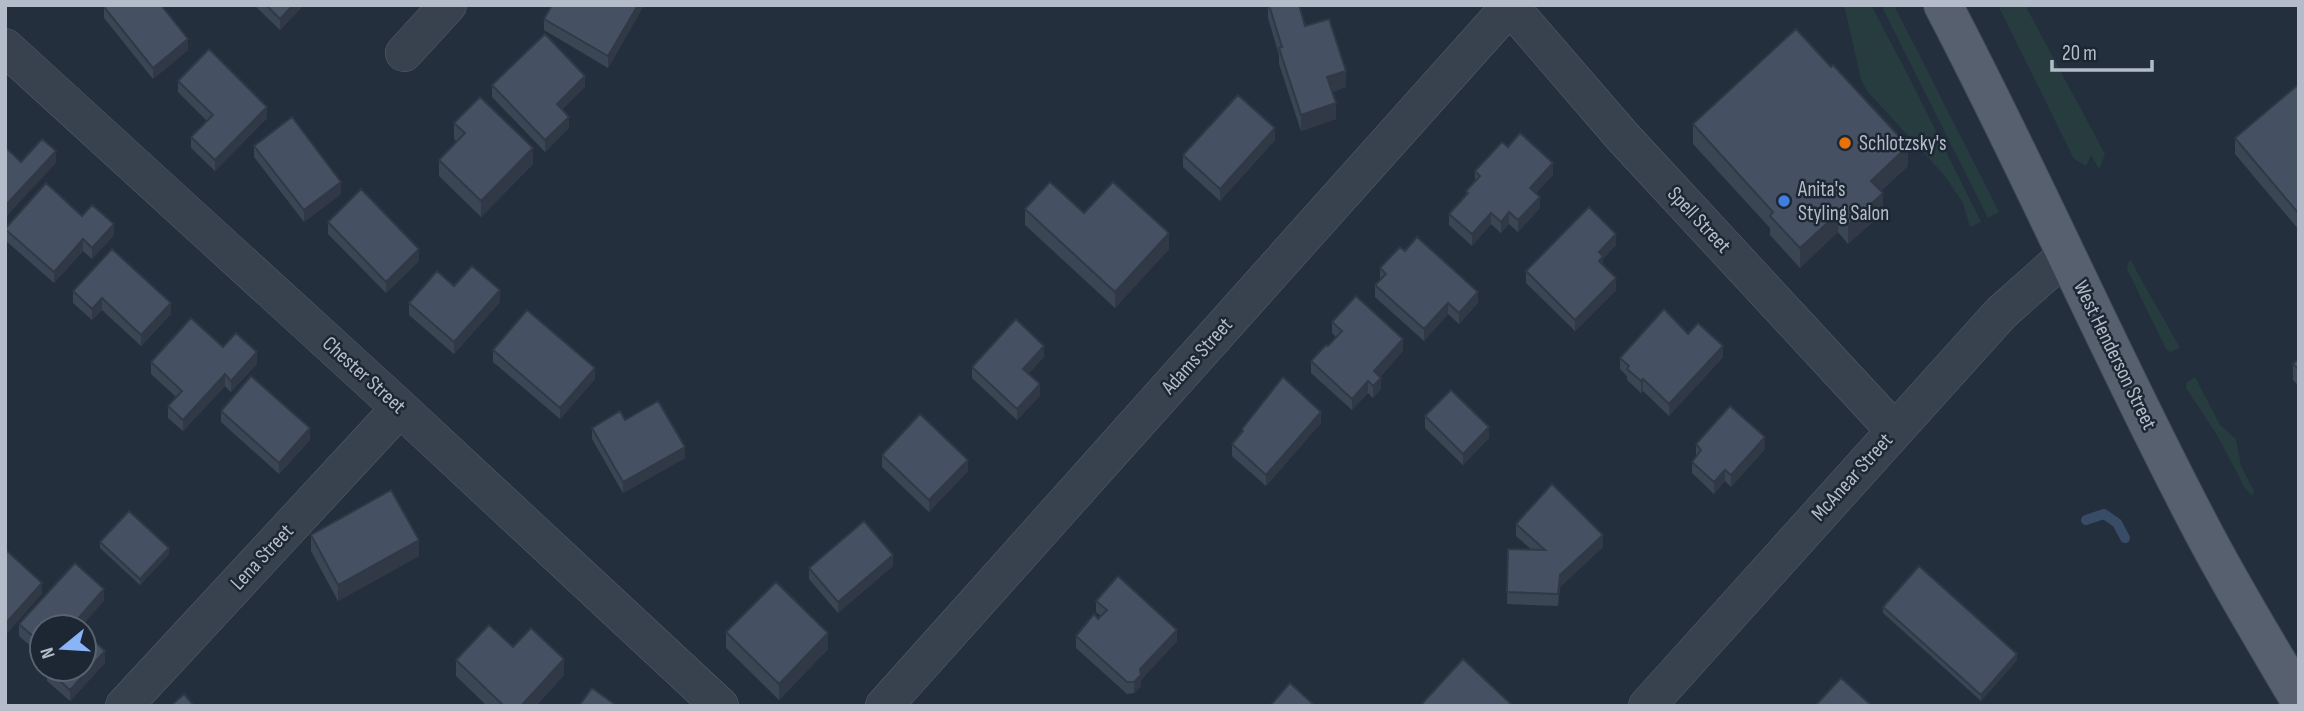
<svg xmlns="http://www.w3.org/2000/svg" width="2304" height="711" viewBox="0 0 2304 711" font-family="'Sofia Sans Condensed',sans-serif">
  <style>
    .green { fill: #263c3f }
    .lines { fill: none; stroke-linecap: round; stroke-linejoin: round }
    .stream { stroke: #394c67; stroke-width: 10 }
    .minor-casing { stroke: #565f6c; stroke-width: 38 }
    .primary-casing { stroke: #414a57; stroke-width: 40 }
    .minor { stroke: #38414e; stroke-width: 37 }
    .primary { stroke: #56606e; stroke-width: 38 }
    .wall { fill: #3b4654 }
    .shaded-wall { fill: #303945 }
    .building { fill: #455162; stroke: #303945; stroke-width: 2 }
    .food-dot { fill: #e8710a; stroke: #1d2633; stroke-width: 2.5 }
    .shop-dot { fill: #3f7fe0; stroke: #1d2633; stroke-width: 2.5 }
    .labels { text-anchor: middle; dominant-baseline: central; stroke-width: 5; stroke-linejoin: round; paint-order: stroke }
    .poi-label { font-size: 21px; fill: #b4bcc9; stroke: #1d2633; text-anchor: start }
    .street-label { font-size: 21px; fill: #b4bcc9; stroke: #1d2633 }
  </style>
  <rect width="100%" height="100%" fill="#242f3e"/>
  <!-- green -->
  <path class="green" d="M1844,5h27l37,70 73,147 -11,5 -7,-24 -18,-27 -77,-84 -7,-13z
    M1881,5h13l105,207 -11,6z
    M1998,5h27l80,149 -6,15 -8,-14 -5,11 -12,-7z
    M2131,260c15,30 33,58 49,88l-10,4 -4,-3 -39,-80 1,-7z
    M2195,377l25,48 16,14 5,27 13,25 -2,4 -7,-7 -28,-53 -31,-47 1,-6z"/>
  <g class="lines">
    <!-- stream -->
    <path class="stream" d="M2086,520l18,-6 13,9 8,15"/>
    <!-- minor casing -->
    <g class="minor-casing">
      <path id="minor" d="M1509,5l113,131 272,294
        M5,47l395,361 320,298
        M404,53l44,-48
        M124,706l276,-298
        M884,706l626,-700
        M1647,706l354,-393 64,-57"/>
    </g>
    <!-- primary casing -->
    <g class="primary-casing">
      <path id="primary" d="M1943,5c90,171 166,348 256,519 31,60 66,117 100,175"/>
    </g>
    <!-- minor -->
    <use href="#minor" class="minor"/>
    <!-- primary -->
    <use href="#primary" class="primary"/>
  </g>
  <!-- wall -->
  <path class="wall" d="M254,5h50l-24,25z
    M643,5v2l-35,61 -64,-38v-11z
    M1268,5h31l6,21 41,61 -14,5 4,27 -35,12 -22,-67v-9l-11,-37z
    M104,7l84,43 -35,29 -49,-61z
    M178,81l89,37 -52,53 -24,-23v-11l16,-16 -29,-29z
    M2299,84v146l-64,-76v-16z
    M492,85l93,2 -23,22 7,19 -24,24 -53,-55z
    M454,123l79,41 -52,53 -42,-41v-16l18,-18 -3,-3z
    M1693,124l215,42 -27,25 2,22 -35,31 -10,-12 -38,36 -30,-33v-7l-77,-84z
    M1275,140l-55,61 -37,-34v-12z
    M254,146l87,48 -37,28 -50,-65z
    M1508,147l45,28 -17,18 4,15 -22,24 -9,-8 -8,9 -10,-9 -19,22 -23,-21v-11l17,-20v-3l9,-9v-11z
    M1025,209l59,4 85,36 -54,59 -90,-83z
    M82,216l32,19 -22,24 -9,-8 -29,32 -49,-43v-12z
    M328,222l91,39 -33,32 -58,-59z
    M1616,245l-13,14v7l13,24 -41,41 -49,-48v-12z
    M1380,268l98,35 -19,21 -11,-10 -24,27 -49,-44v-12l5,-5z
    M454,286l46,16 -46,52 -45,-39v-12z
    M73,291l98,23 -30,32 -39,-36 -10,10 -19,-17z
    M1332,322l71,29 -23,26 1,12 -8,9 -5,-5 -16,17 -41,-37v-12l25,-24 -4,-4z
    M1688,334l35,23 -54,59 -26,-25 -2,2 -14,-13v-4l-7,-7v-11z
    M223,347l34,17 -26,28 -6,-6 -42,45 -15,-13v-12l8,-9 -25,-23v-12z
    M493,350l102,29 -35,40 -67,-57z
    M1044,357l-16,17 12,22 -23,24 -45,-42v-11z
    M2299,359v27l-6,-6v-16z
    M221,411l89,29 -31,34 -58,-52z
    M1425,416l64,22 -26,27 -38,-37z
    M1321,423l-55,63 -34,-30v-12l10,-11v-4z
    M592,428l93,30 -62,35 -31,-54z
    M1696,444l69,5 -34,38 -6,-6 -11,13 -22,-21v-11l4,-6z
    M882,455l86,16 -39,41 -47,-45z
    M1516,524l87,23 -43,40 -2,19 -51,-2 1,-55 24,1 -16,-14z
    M311,535l108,21 -81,45 -27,-50z
    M100,542l69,12 -29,31 -40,-37z
    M893,566l-55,47 -29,-34v-11z
    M104,601l-62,26v29l-23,-20v-12z
    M1096,601l81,40 -36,39v6l-7,7 -7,1 -51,-46v-12l25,-20 -5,-4z
    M1883,607l134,53 -36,41 -98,-88z
    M726,632l102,17 -49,51 -53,-52z
    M513,647l51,28 -28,31h-49l-31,-30v-16z
    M105,663l-35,38 -23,-20v-12z"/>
  <!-- shaded-wall -->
  <path class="shaded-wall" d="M293,5h11l-24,25v-11z
    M638,5h5v2l-35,61v-12z
    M188,39v11l-35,29v-11z
    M1346,71v16l-19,6v-16z
    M585,76v11l-28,28v-11z
    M1336,103v16l-35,12v-16z
    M267,107v11l-52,53v-11z
    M569,117v11l-24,24v-12z
    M1275,128v12l-55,61v-12z
    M1908,146v20l-37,34v-19z
    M533,148v16l-52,53v-16z
    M56,151v12l-51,55v-12z
    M1553,163v12l-23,25v-12z
    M341,182v12l-37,28v-12z
    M1883,193v20l-35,31v-19z
    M1540,197v11l-22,24v-12z
    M1509,212v12l-8,9v-11z
    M1491,213v11l-19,22v-12z
    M1838,213v19l-38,36v-20z
    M114,224v11l-22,24v-11z
    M1169,233v16l-54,59v-16z
    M1616,234v11l-13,14v9l-4,4v-20z
    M83,239v12l-29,32v-11z
    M419,249v12l-33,32v-11z
    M1616,278v12l-41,41v-11z
    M500,290v12l-46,52v-12z
    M1478,292v11l-19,21v-11z
    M102,298v12l-10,10v-11z
    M171,303v11l-30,32v-11z
    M1448,303v11l-24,27v-12z
    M1403,339v12l-29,32v-12z
    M1044,346v11l-21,23v-11z
    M1723,346v11l-54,59v-12z
    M257,352v12l-26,28v-11z
    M595,368v11l-35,40v-11z
    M225,374v12l-42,45v-11z
    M1381,378v11l-8,9v-12z
    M1643,379v12l-2,2v-12z
    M1368,381v12l-16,17v-11z
    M1040,384v12l-23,24v-11z
    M1321,412v11l-55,63v-11z
    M1489,427v11l-26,27v-11z
    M310,428v12l-31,34v-11z
    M1765,437v12l-34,38v-12z
    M685,447v11l-62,35v-11z
    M968,460v11l-39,41v-12z
    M1725,470v11l-11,13v-12z
    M1603,535v12l-43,40 -2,19 2,-31z
    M419,540v16l-81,45v-16z
    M169,548v6l-29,31v-6z
    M893,555v11l-55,47v-11z
    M42,583v11l-37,42v-12z
    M104,589v12l-23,26h-7v-4z
    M1177,630v11l-36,39v6l-7,7v-11l6,-13z
    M828,633v16l-49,51v-16z
    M105,651v12l-35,38v-11z
    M2017,654v6l-36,41v-6z
    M564,659v16l-28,31h-15z"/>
  <!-- building -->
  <path class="building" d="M105,5h56l27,34 -35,29 -49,-61z
    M266,5h27l-13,14z
    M552,5h86l-30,51 -64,-37z
    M1269,5h30l6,21 24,-7 17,52 -19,6 9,26 -35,12 -22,-67 3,-1z
    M1796,29l35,38 2,-2 75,81 -37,35 12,12 -35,32 -10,-12 -38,35 -30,-32 3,-4 -80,-88z
    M545,34l40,42 -28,28 12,13 -24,23 -53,-55z
    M209,49l58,58 -52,53 -24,-23 22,-22 -35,-34z
    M2299,84v130l-64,-76z
    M1238,95l37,33 -55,61 -37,-34z
    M480,97l53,51 -52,53 -42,-41 26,-27 -11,-10z
    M292,117l49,65 -37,28 -50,-64z
    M1520,133l33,30 -23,25 10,9 -22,23 -9,-8 -8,10 -10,-9 -19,21 -23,-20 19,-21 -2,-2 14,-15 -5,-5 27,-29 6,5z
    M42,139l14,12 -51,55v-59l16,15z
    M1050,182l34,31 29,-31 56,51 -54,59 -90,-83z
    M46,183l36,33 10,-11 22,19 -22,24 -9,-9 -29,33 -49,-43z
    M361,189l58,60 -33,33 -58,-60z
    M1589,207l27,27 -17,18 4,4 -4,5 17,17 -41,42 -49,-49z
    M1417,237l61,55 -19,21 -11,-10 -24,26 -49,-44 11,-11 -6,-6 20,-21 5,4z
    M112,249l59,54 -30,32 -39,-37 -10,11 -19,-18z
    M472,266l28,24 -46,52 -45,-39 28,-32 17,15z
    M1356,296l47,43 -29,32 7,7 -8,8 -5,-5 -16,18 -41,-38 15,-16 2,1 14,-15 -10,-9z
    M1664,309l24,25 10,-11 25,23 -54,58 -26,-25 -2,2 -14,-12 2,-3 -9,-8z
    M527,310l68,58 -35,40 -67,-58z
    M191,318l32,29 13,-14 21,19 -26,29 -6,-7 -42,46 -15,-14 14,-15 -31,-29z
    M1016,319l28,27 -21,23 17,15 -23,25 -45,-42z
    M2299,359v11l-6,-6z
    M251,376l59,52 -31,35 -58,-52z
    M1283,377l38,35 -55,63 -34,-31 11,-13 -1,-2z
    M1451,390l38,37 -26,27 -38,-38z
    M658,401l27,46 -62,35 -31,-54 28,-17 5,9z
    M1730,406l35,31 -34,38 -6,-5 -11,12 -22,-20 9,-12 -5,-6z
    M920,414l48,46 -39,40 -47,-45z
    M1552,484l51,51 -43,40 -2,19 -51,-2 1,-43 37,1 -29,-26z
    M391,490l28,50 -81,45 -27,-50z
    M129,511l40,37 -29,31 -40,-37z
    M864,521l29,34 -55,47 -29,-34z
    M5,549l37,34 -37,41z
    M75,563l29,26 -30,34 5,4h-37v17l-23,-20z
    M1919,566l98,88 -36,41 -98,-88z
    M1118,576l59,54 -37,39 1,6 -7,7h-7l-51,-46 18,-22 4,5 9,-9 -11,-9z
    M776,582l52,51 -49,51 -53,-52z
    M489,625l24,22 18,-19 33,31 -43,47h-17l-48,-46z
    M84,632l21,19 -35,39 -23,-21h37z
    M1463,659l50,47h-93z
    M1841,678l31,28h-57z
    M1290,683l25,23h-45z
    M592,688l25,18h-38z
    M184,694l10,12h-23z"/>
  <!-- markers -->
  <circle class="food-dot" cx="1845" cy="143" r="7"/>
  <circle class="shop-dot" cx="1784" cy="201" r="7"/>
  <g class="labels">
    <!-- poi labels -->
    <g class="poi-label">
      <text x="1859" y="143">Schlotzsky's</text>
      <text x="1798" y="189">Anita's<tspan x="1798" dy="24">Styling Salon</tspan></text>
    </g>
    <!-- street labels -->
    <g class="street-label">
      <text transform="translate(1699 220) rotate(47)">Spell Street</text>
      <text transform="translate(2115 355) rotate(64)">West Henderson Street</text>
      <text transform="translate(1197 356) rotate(-48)">Adams Street</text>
      <text transform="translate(364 375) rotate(42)">Chester Street</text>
      <text transform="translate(1852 477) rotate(-48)">McAnear Street</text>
      <text transform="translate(262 557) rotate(-47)">Lena Street</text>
    </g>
  </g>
  <!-- border -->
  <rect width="2304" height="711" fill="none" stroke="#b4bcc9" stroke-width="14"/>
  <!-- north arrow -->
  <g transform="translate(63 648) rotate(252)"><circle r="33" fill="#1d2633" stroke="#59626f" stroke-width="2"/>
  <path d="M0-5L12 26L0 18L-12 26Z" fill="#8ab4f8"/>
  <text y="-10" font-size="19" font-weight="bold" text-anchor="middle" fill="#b4bcc9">N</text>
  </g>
  <!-- scale -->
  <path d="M2052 60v10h100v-10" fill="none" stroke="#b4bcc9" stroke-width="3.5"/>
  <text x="2062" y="60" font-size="21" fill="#b4bcc9" stroke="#1d2633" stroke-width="5" paint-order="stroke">20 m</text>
</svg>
